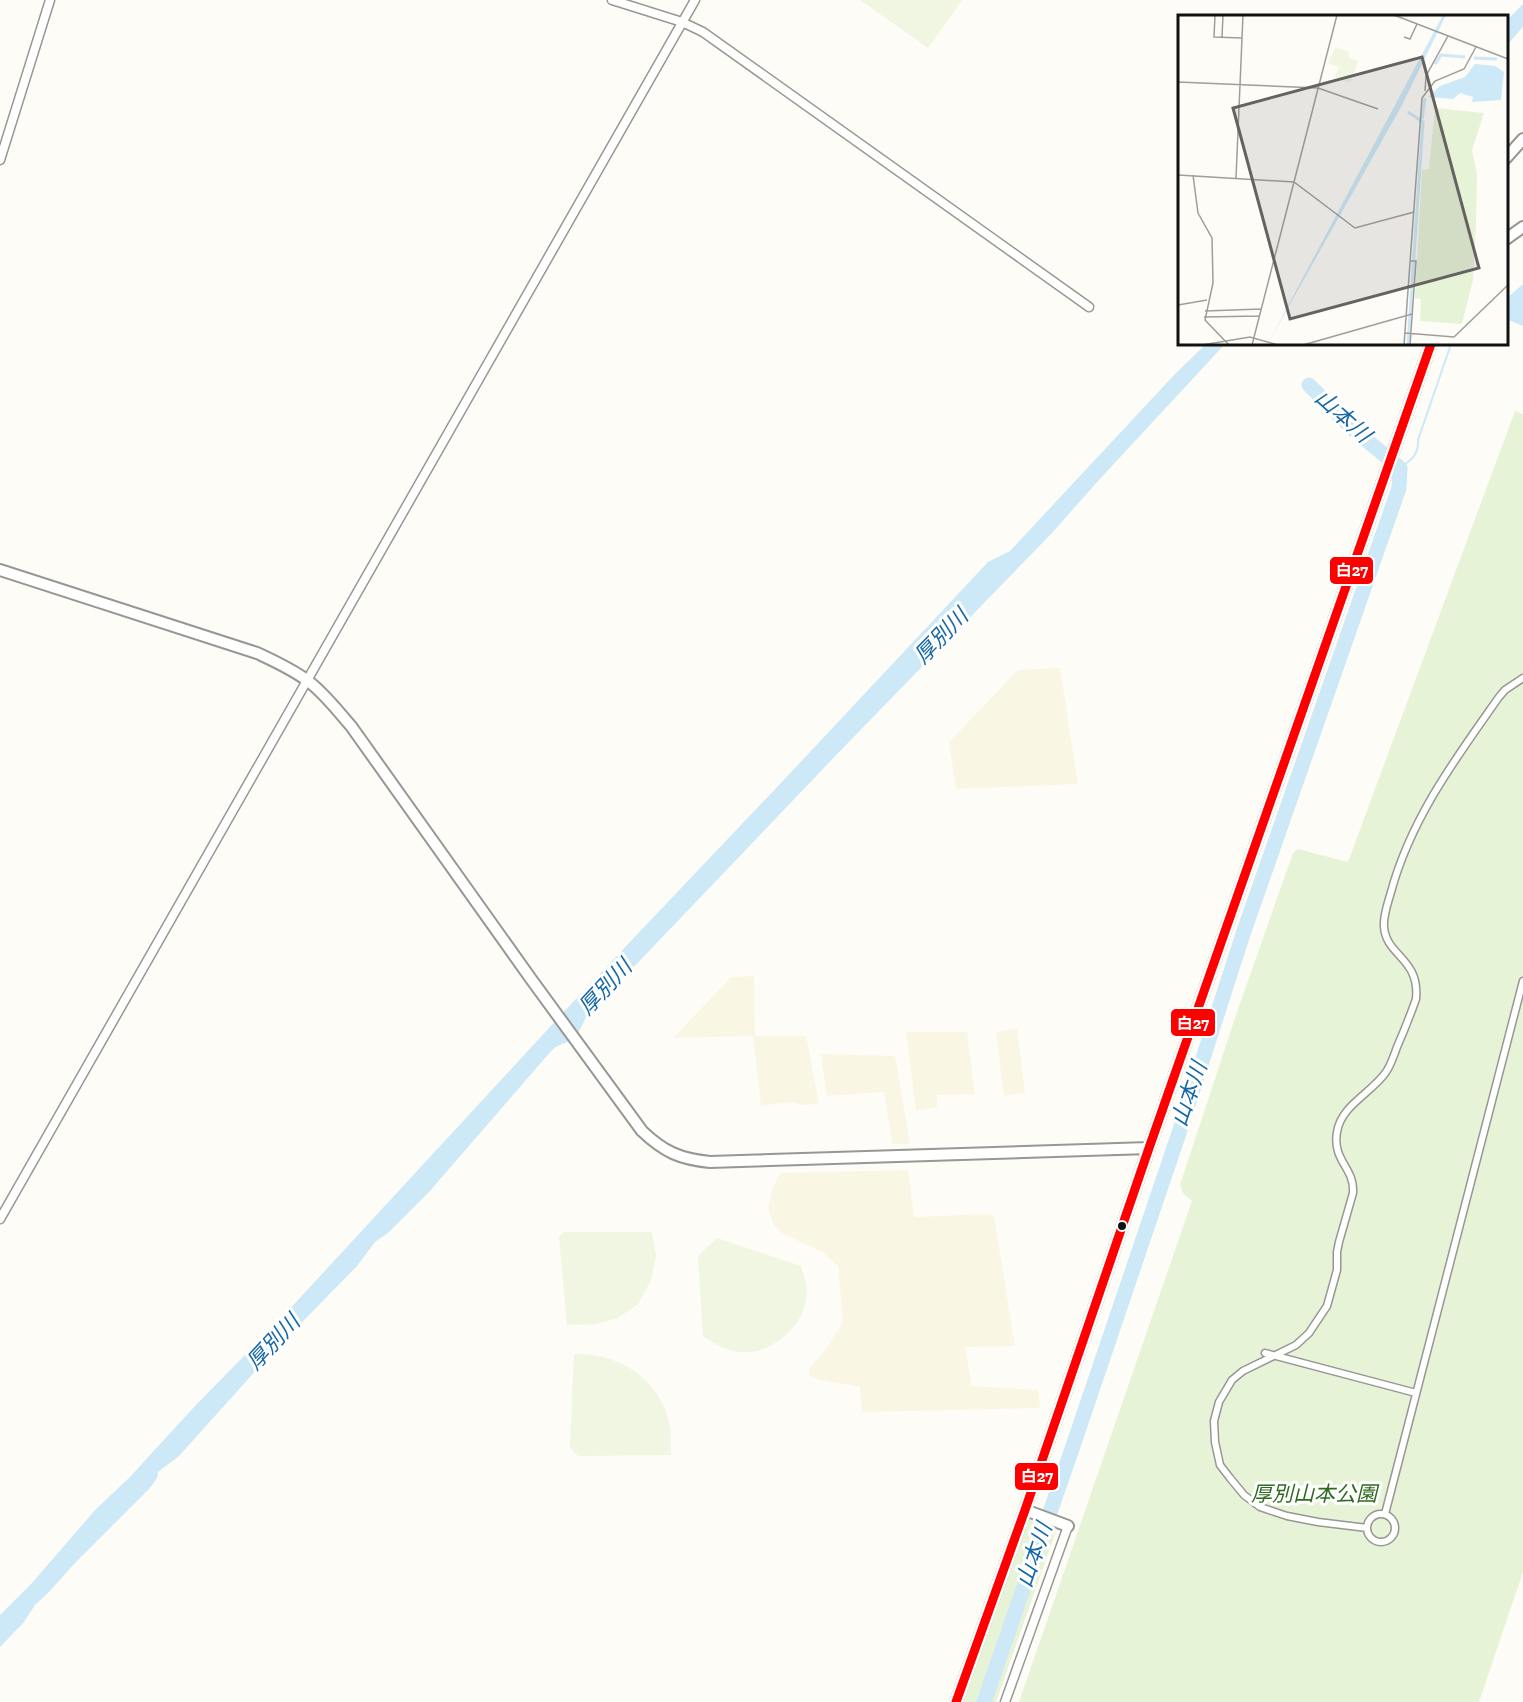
<svg xmlns="http://www.w3.org/2000/svg" width="1523" height="1702" viewBox="0 0 1523 1702" font-family="'Zilla Slab','Noto Sans JP',serif">
  <style>
    .farmland { fill: #f9f7e4 }
    .green { fill: #e7f3d7 }
    .pitch { fill: #f0f6e1 }
    .water { fill: #cde8f7 }
    .lines { fill: none; stroke-linecap: round; stroke-linejoin: round }
    .stream { stroke: #cde8f7; stroke-width: 2 }
    .river { stroke: #cde8f7; stroke-width: 15 }
    .pedestrian-casing { stroke: #979795; stroke-width: 9 }
    .minor-casing { stroke: #979795; stroke-width: 11 }
    .tertiary-casing { stroke: #979795; stroke-width: 14 }
    .pedestrian { stroke: #fffffe; stroke-width: 6 }
    .minor { stroke: #fffffe; stroke-width: 8 }
    .tertiary { stroke: #fffffe; stroke-width: 10 }
    .bus-1-casing { stroke: #fff; stroke-width: 14 }
    .bus-1 { stroke: #f00; stroke-width: 9 }
    .bus-dot { fill: #111; stroke: #fff; stroke-width: 2 }
    .labels { text-anchor: middle; dominant-baseline: central; stroke-width: 6; stroke-linejoin: round; paint-order: stroke }
    .park-label { font-size: 21px; font-style: italic; fill: #2f6b1f; stroke: #fff }
    .water-label { font-size: 22px; font-style: italic; fill: #1768a6; stroke: #fff }
    .inset-river { fill: none; stroke: #cde8f7; stroke-width: 3 }
    .inset-road { fill: none; stroke: #9f9e9b; stroke-width: 1.5 }
    .view { fill: #646362; fill-opacity: 0.15; stroke: #646362; stroke-width: 3 }
    .inset-edge { fill: none; stroke: #111; stroke-width: 3 }
    .line-badge { stroke: #fff; stroke-width: 2 }
    .badge-label { font-size: 16px; text-anchor: middle; font-weight: bold; fill: #fff }
  </style>
  <rect width="100%" height="100%" fill="#fdfcf7"/>
  <!-- farmland -->
  <path class="farmland" d="M1060,668l18,116 -122,5 -7,-47 69,-72z
    M754,976l1,60h51l13,68 -18,1 -10,-3 -30,4 -8,-70 -80,2 58,-61z
    M1017,1029l8,64 -21,3 -8,-64z
    M906,1032h61l8,62 -38,1v12l-21,4z
    M821,1054l74,2 15,88h-18l-8,-52 -57,4z
    M908,1170l6,45 2,2 73,-3 5,3 21,129 -50,1 7,39 66,4 2,18 -178,4 -2,-25 -44,-8 -7,-4 1,-7 15,-18 18,-28 -5,-56 -14,-13 -42,-20 -8,-8 -6,-17 4,-18 8,-17z"/>
  <!-- green -->
  <path class="green" d="M1515,411l8,3v1158l-44,130h-460l173,-501 -9,-8 -3,-8 56,-170 57,-162 5,-4 50,13z
    M1023,1515l34,13 -61,174h-37z"/>
  <!-- pitch -->
  <path class="pitch" d="M860,0h102l-34,48z
    M564,1232h88l4,24 -5,24 -13,24 -20,14 -22,6 -29,1 -8,-88z
    M717,1238l84,28c1,5 4,12 5,18 5,33 -24,64 -56,68 -17,2 -34,-7 -47,-16l-5,-80z
    M574,1354c7,0 16,0 23,2 35,6 64,31 72,66 3,10 1,23 2,33l-93,1 -8,-8z"/>
  <!-- water -->
  <path class="water" d="M1523,4v23l-16,18v-25z
    M1523,284v42l-17,-7 1,-21z
    M1206,344h19l-127,137 -47,53 -209,215 -256,268c-4,10 -11,23 -21,26 -6,2 -8,3 -13,7l-123,142 -41,41 -13,9 -18,24 -91,93 -87,97 -21,16 -1,6 -7,10 -76,76 -25,28 -14,13 -11,17 -24,25v-32l32,-32 64,-74 33,-31 66,-72 91,-93 287,-311 207,-218 208,-222 22,-11 166,-178z"/>
  <g class="lines">
    <!-- stream -->
    <path class="stream" d="M1400,468c11,-8 19,-13 18,-28l33,-96"/>
    <!-- river -->
    <path class="river" d="M984,1702l89,-256 106,-313 64,-199 156,-446 1,-20 -47,-39 -44,-44"/>
    <!-- pedestrian casing -->
    <g class="pedestrian-casing">
      <path id="pedestrian" d="M1265,1353l151,40
        M1367 1528a14 14 0 1 1 28 0a14 14 0 1 1-28 0Z
        M1385,1514l138,-533
        M1367,1528l-49,-6 -31,-6 -27,-9 -16,-12 -14,-17 -10,-13 -5,-23 -1,-21 5,-19 13,-22 11,-9 53,-26 13,-12 18,-27 10,-36v-18l2,-10 14,-49c2,-25 -21,-32 -16,-61 4,-27 35,-39 49,-60 5,-7 8,-17 11,-25 7,-16 13,-31 19,-48 4,-41 -30,-43 -32,-72 -1,-12 4,-24 7,-35 20,-74 65,-134 108,-195l6,-7 18,-12"/>
    </g>
    <!-- minor casing -->
    <g class="minor-casing">
      <path id="minor" d="M612,0l70,22 21,10 386,275
        M0,160l50,-160
        M0,1219l695,-1219
        M1005,1702l63,-176"/>
    </g>
    <!-- tertiary casing -->
    <g class="tertiary-casing">
      <path id="tertiary" d="M1506,158l17,-19
        M1506,239l17,-12
        M0,570l257,83c17,8 35,16 51,28 16,12 29,29 43,45l180,253 111,152c22,21 38,28 68,31l439,-14
        M1025,1510l43,16
        M956,1702l69,-192 124,-362 282,-804"/>
    </g>
    <!-- pedestrian -->
    <use href="#pedestrian" class="pedestrian"/>
    <!-- minor -->
    <use href="#minor" class="minor"/>
    <!-- tertiary -->
    <use href="#tertiary" class="tertiary"/>
    <!-- bus-1 casing -->
    <g class="bus-1-casing">
      <path id="bus-1" d="M956,1702l69,-192 124,-362 282,-804"/>
    </g>
    <!-- bus-1 -->
    <use href="#bus-1" class="bus-1"/>
  </g>
  <!-- markers -->
  <circle class="bus-dot" cx="1122" cy="1226" r="5"/>
  <g class="labels">
    <!-- park labels -->
    <g class="park-label">
      <text x="1314" y="1493">厚別山本公園</text>
    </g>
    <!-- water labels -->
    <g class="water-label">
      <text transform="translate(1343 416) rotate(42)">山本川</text>
      <text transform="translate(941 636) rotate(-46)">厚別川</text>
      <text transform="translate(605 987) rotate(-47)">厚別川</text>
      <text transform="translate(1189 1094) rotate(-71)">山本川</text>
      <text transform="translate(273 1342) rotate(-47)">厚別川</text>
      <text transform="translate(1034 1555) rotate(-71)">山本川</text>
    </g>
  </g>
  <!-- overview -->
  <g transform="translate(1178 15)">
    <rect width="330" height="330" fill="#fdfcf7"/>
    <path d="M257,93l49,5 -12,37 5,24 -1,50 -3,56 -11,44 -42,-3 1,-22 -6,-1 7,-128 7,-1z" fill="#e7f3d7"/>
    <path d="M158,32l13,5v6l9,3 -8,22 -15,-6 4,-10 -11,-4z" fill="#f0f6e1"/>
    <path d="M265,0h3l-45,92 -134,238zM297,49l20,2 9,6 -3,28 -29,2 1,-5 -13,-4 -7,6 -25,-2 12,-11 25,-9z" fill="#cde8f7"/>
    <path class="inset-river" d="M296,43l23,1M257,49l6,-9 24,2M244,104l3,-21M230,330l15,-223 -15,-10"/>
    <path class="inset-road" d="M37,0l-1,22 28,1M216,0l114,44M44,22l1,-22M226,22l6,2 7,-15M0,67l140,6 60,21M247,76l1,-15 22,-40M0,160l116,7 61,46 59,-16M15,160l5,38 14,25 1,45 -8,37 24,25M58,163l7,-163M0,290l29,-5M27,296l56,-2M26,302l55,-1M227,318l49,4 54,-52M24,330l48,-8 28,8M74,330l85,-330M125,330l109,-31M226,330l18,-247 13,-17 29,-12 12,-22M232,330l6,-84h-5"/>
    <path class="view" d="M244,42l57,211 -189,51 -57,-211z"/>
    <rect width="330" height="330" class="inset-edge"/>
  </g>
  <g class="line-badge">
    <rect x="1329" y="556" width="45" height="29" rx="6" fill="#f00"/>
    <rect x="1170" y="1008" width="46" height="29" rx="6" fill="#f00"/>
    <rect x="1014" y="1462" width="45" height="29" rx="6" fill="#f00"/>
  </g>
  <g class="badge-label">
    <text x="1352" y="576">白27</text>
    <text x="1193" y="1029">白27</text>
    <text x="1037" y="1482">白27</text>
  </g>
</svg>
